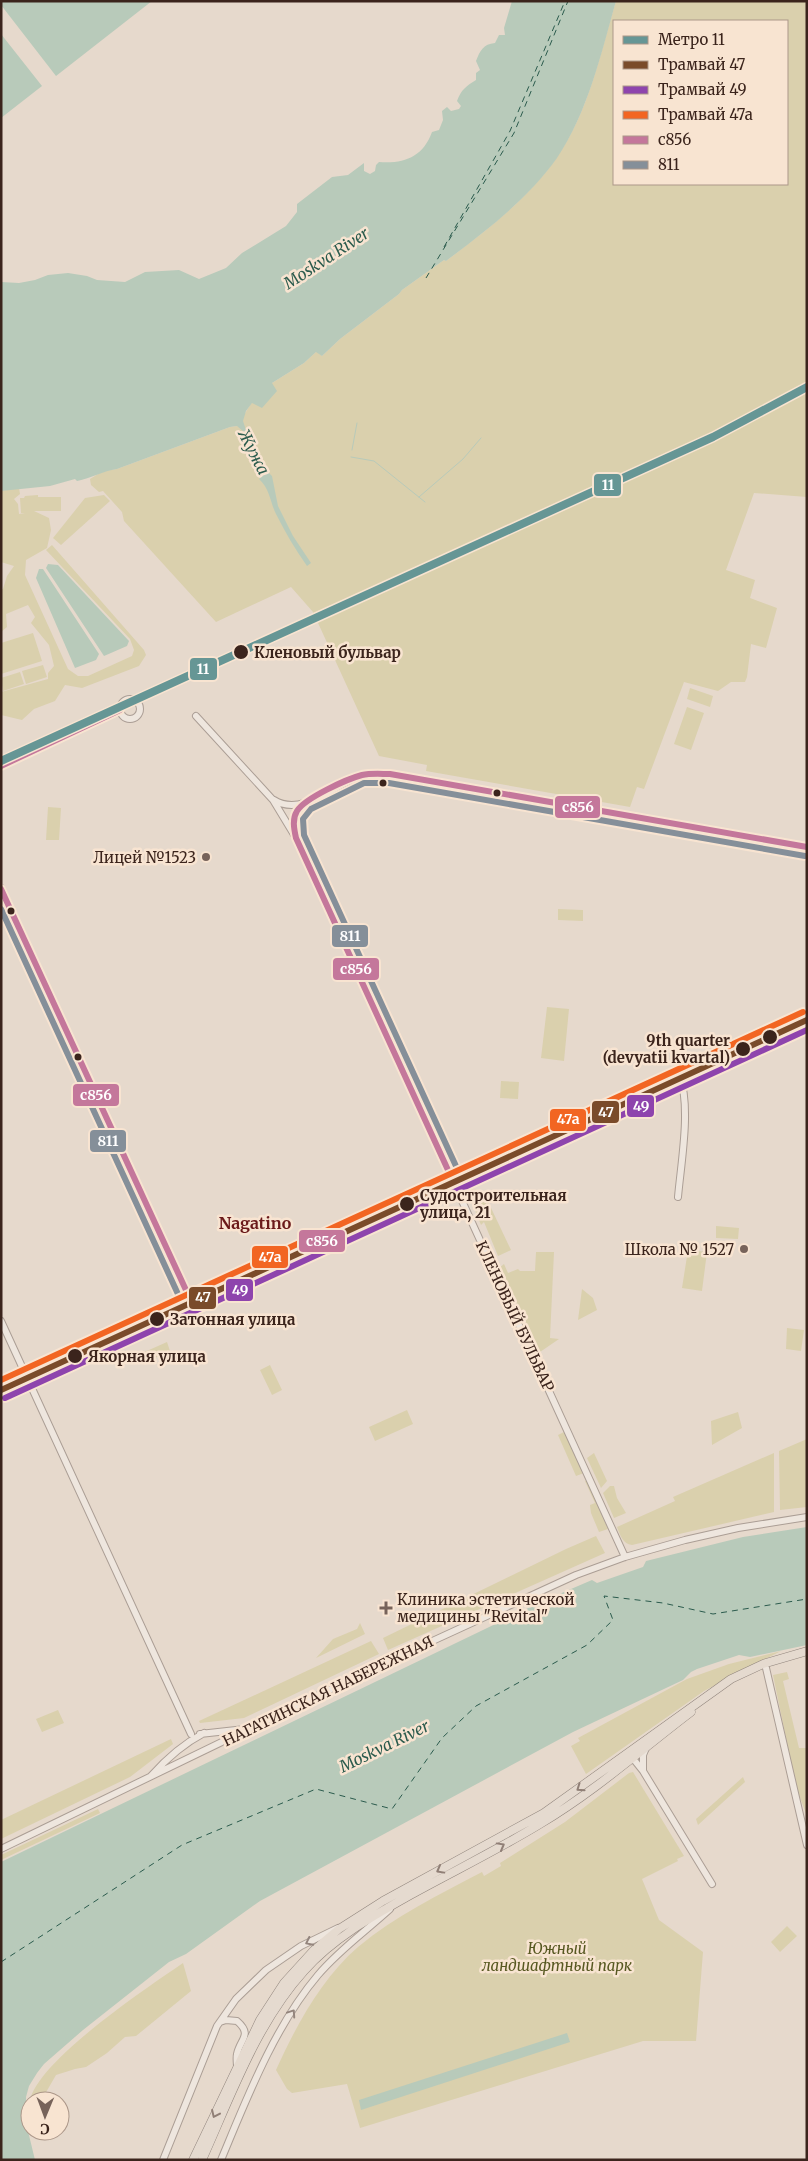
<svg xmlns="http://www.w3.org/2000/svg" width="808" height="2161" viewBox="0 0 808 2161" font-family="Merriweather,serif">
  <style>
    .green { fill: #dad0ad; fill-rule: evenodd }
    .water { fill: #b8caba }
    .lines { fill: none; stroke-linecap: round; stroke-linejoin: round }
    .stream { stroke: #b8caba; stroke-width: 1 }
    .ferry { stroke: #2b5b4d; stroke-width: 1; stroke-dasharray: 6 5; stroke-linecap: butt }
    .minor-casing { stroke: #ab9e95; stroke-width: 8 }
    .major-casing { stroke: #90847c; stroke-width: 9 }
    .minor { stroke: #eee6de; stroke-width: 6 }
    .major { stroke: #e5dacf; stroke-width: 8 }
    .bus-1-casing { stroke: #f8e4d1; stroke-width: 10 }
    .bus-2-casing { stroke: #f8e4d1; stroke-width: 10 }
    .bus-1 { stroke: #c4779b; stroke-width: 6 }
    .bus-2 { stroke: #858f99; stroke-width: 6 }
    .tram-1-casing { stroke: #f8e4d1; stroke-width: 10 }
    .tram-2-casing { stroke: #f8e4d1; stroke-width: 10 }
    .tram-3-casing { stroke: #f8e4d1; stroke-width: 10 }
    .tram-1 { stroke: #7a4b2a; stroke-width: 6 }
    .tram-2 { stroke: #8e44ad; stroke-width: 6 }
    .tram-3 { stroke: #f26522; stroke-width: 6 }
    .metro-1-casing { stroke: #f8e4d1; stroke-width: 11 }
    .metro-1 { stroke: #669695; stroke-width: 8 }
    .oneway { stroke: #907f76 }
    .oneway2 { stroke: #94857d }
    .stop-dot { fill: #3b241c; stroke: #f8e4d1; stroke-width: 2 }
    .poi-dot { fill: #77635a; stroke: #f8e4d1; stroke-width: 2 }
    .labels { text-anchor: middle; dominant-baseline: central; stroke-width: 5; stroke-linejoin: round; paint-order: stroke }
    .stop-label { font-size: 15px; font-weight: bold; fill: #3b241c; stroke: #f8e4d1; text-anchor: start }
    .poi-label { font-size: 15px; fill: #3b241c; stroke: #f8e4d1; text-anchor: end }
    .street-label { font-size: 15px; fill: #3b241c; stroke: #f8e4d1 }
    .park-label { font-size: 15px; font-style: italic; fill: #575821; stroke: #f8e4d1 }
    .water-label { font-size: 16px; font-style: italic; fill: #2b5b4d; stroke: #f8e4d1 }
    .neighbourhood-label { font-size: 16px; font-weight: bold; fill: #6a191a; stroke: #f8e4d1 }
    .line-badge { stroke: #f8e4d1; stroke-width: 2 }
    .badge-label { font-size: 14px; text-anchor: middle; font-weight: bold; fill: #fff }
  </style>
  <rect width="100%" height="100%" fill="#e6d9cc"/>
  <!-- green -->
  <path class="green" d="M616,1h191v496l-53,-4 -28,77 29,10 -5,18 27,10 -11,40 -15,-4 -4,33 -2,5h-14l-13,9 -34,-9 -40,107 -7,-2 -7,20 -204,-36 1,-6 -48,-9 -66,-144 -22,-25 -75,35 -92,-101 -2,-9 -19,-21 -4,1 -8,-7 -1,-6 13,-8 14,-2 113,-42 7,-1 15,-24 20,-19 32,-20 13,-12 5,5 18,-17 59,-45 3,-4 42,-30 2,1c40,-30 82,-62 111,-104 32,-46 43,-103 59,-156zM614,21h173v163h-173z
    M19,488l1,6 -6,5 4,5 1,10 6,-1h-4l-1,-15h4l1,-2 13,-1v2h23v14h-27l15,7 2,12 -4,18 -21,12 -1,15 43,94 10,7h10l44,-20 2,-6 -4,-11 -84,-89 6,-5 92,105 2,5 -7,11 -57,22 -17,-3 -10,16 -21,8 -12,11 -21,-5v-23l47,-13v-6l6,-7 -5,-21 -18,-22 4,-6 -7,-12 -22,9 1,13 -6,5v-43h2l4,-13 7,-10 -13,-4v-71z
    M104,495l6,6 -49,44 -8,-7 32,-40z
    M33,633l9,28 -41,13v-31z
    M43,665l4,12 -21,7 -4,-13z
    M20,672l4,12 -21,7 -2,-13z
    M690,688l23,8 -3,11 -23,-8z
    M687,707l17,6 -13,37 -17,-6z
    M48,807l13,1 -2,32h-13z
    M558,909l25,1v11l-25,-1z
    M547,1007l22,2 -5,52 -23,-3z
    M501,1081l18,1 -1,17 -18,-1z
    M470,1188l13,3 28,59 -13,6 -14,-34 -3,3 -14,-34z
    M716,1226l23,2 -1,11 -22,-1z
    M688,1250l19,2 -5,39 -20,-3z
    M536,1252h18l-4,86 9,1 -19,13 -41,-84 5,-4 4,9 10,-4 2,2h15z
    M582,1289l11,9 4,12 -19,10z
    M787,1328l17,2 -3,21 -15,-2z
    M167,1342l3,9 -26,12 -4,-9z
    M270,1365l12,25 -10,5 -12,-25z
    M407,1410l6,14 -38,17 -6,-14z
    M738,1412l4,16 -30,17 -1,-24z
    M566,1431l18,42 -8,3 -18,-41z
    M807,1439v68l-27,3 -1,-59z
    M594,1453l13,28 -6,7 -14,-30z
    M774,1453v59l-142,33c-9,-1 -12,-10 -15,-18l58,-26 -2,-4z
    M588,1480l20,49 -9,3 -8,-19 -1,-8 5,-2 -10,-22z
    M610,1486h4l3,12 9,15 -12,5 -11,-25z
    M596,1536l9,17 -217,97 -5,-12 183,-89z
    M360,1623l5,11 -49,24 17,-19 24,-10z
    M371,1641l8,13 -135,64 -44,5 -1,-2z
    M781,1651l-77,40 -118,83 -15,-28 9,-5 -2,-3 109,-59 42,-15z
    M787,1672l2,7 -6,2 16,67h8v68l-11,-29 -23,-112z
    M58,1710l6,13 -22,9 -6,-13z
    M171,1739l2,5 -43,33 -129,62v-19z
    M633,1772l51,84 -7,3 1,2 -36,18 17,41 44,32 -7,89h-53l-283,87 -13,-44 -55,9 -5,-4 -11,-19c20,-44 45,-91 82,-123 37,-31 82,-53 124,-75l2,4 17,-10 -1,-3 65,-41 64,-49z
    M743,1777l2,5 -47,43 -2,-6z
    M98,1809l2,4 -99,47v-5z
    M787,1926l10,10 -17,16 -9,-10z
    M183,1963l8,28 -55,45 -11,1 -18,16 -21,14 -11,2 -19,6 -15,26h-11v10c-12,-39 123,-127 153,-148z"/>
  <!-- water -->
  <path class="water" d="M1,1h151l-96,75 -55,-71z
    M512,1h104c-15,53 -28,111 -59,157 -29,41 -71,73 -111,103l-2,-1 -42,30 -3,4 -59,45 -18,17 -6,-4 -12,11 -32,20 5,8 -15,17 -10,-5 -6,8 -3,10 11,33 5,9 13,13 6,30 15,30 18,27 -4,3c-12,-17 -22,-34 -31,-52 -6,-12 -6,-25 -17,-35l4,-4 -1,-7 -10,-14 -8,-22 -7,-6 -7,1 -113,42c-14,2 -26,9 -40,12l-2,-2 -25,7 -49,5v-209l18,1 16,-3 13,-5 20,-2 19,3 10,4 28,2 20,-10 34,-2 20,9 27,-11 16,-15 44,-27 11,-14v-8l35,-27 16,-2 16,-12v8l6,3 5,-3 1,-6 3,-3c25,2 44,-5 53,-30l7,-2 4,-10 -1,-9 5,-4 4,4 8,-2 2,-3 -4,-5c4,-11 9,-15 19,-21v-7l4,-3 -4,-9c4,-10 7,-17 19,-18l4,-8h6l-1,-7z
    M1,34l41,52 -41,32z
    M48,564l10,1 71,76 -2,5 -23,10 -58,-88z
    M39,569h4l56,85 -3,6 -21,8 -39,-90z
    M807,1527v118l-57,12 -11,-2 -42,14 -6,3 -8,8 -110,52 -313,169 -74,53 -17,8 -86,68 -39,34 -7,9 -8,13 -3,11 1,30 8,33h-34v-298l542,-261 49,-21 5,3 46,-16 3,-6 97,-24z
    M567,2033l3,9 -209,68 -2,-10z"/>
  <g class="lines">
    <!-- stream -->
    <path class="stream" d="M352,450l5,-27
      M351,457l23,4 51,41
      M419,497l44,-38 18,-21"/>
    <!-- ferry -->
    <path class="ferry" d="M444,247l66,-116 55,-130
      M426,278l88,-145 54,-132
      M1,1962l181,-117 134,-56 76,20 50,-71 34,-32 111,-61 26,-25 -9,-24 59,7 50,11 94,-15"/>
    <!-- minor casing -->
    <g class="minor-casing">
      <path id="minor" d="M120 709a10 10 0 1 1 20 0a10 10 0 1 1-20 0Z
        M196,716l77,84 23,38 329,719
        M1,766l119,-56
        M361,779l23,1 249,45 174,29
        M274,800c27,17 60,-14 84,-23 10,-4 21,-3 32,-3l417,73
        M294,829v-11l8,-14
        M1,888l189,412
        M678,1197c3,-34 13,-89 2,-120
        M1,1321l190,413
        M1,1384l806,-369
        M1,1392l806,-370
        M766,1668l41,177
        M200,1734l45,-5
        M628,1758l7,3 8,10 69,113
        M643,1770v-15l3,-7
        M151,1776c16,-18 32,-32 53,-43
        M1,1849l388,-188 187,-86 49,-18 60,-17 53,-12 69,-11
        M220,2022l6,-2 11,1c16,14 3,18 0,33 -1,4 0,9 0,13
        M163,2160l54,-134 19,-27 30,-29 35,-24 37,-18
        M221,2160c26,-62 53,-133 97,-185 21,-25 48,-44 72,-66"/>
    </g>
    <!-- major casing -->
    <g class="major-casing">
      <path id="major" d="M193,2160l67,-140 24,-37 30,-33 25,-21 44,-28 161,-88 187,-134 32,-15 44,-13
        M202,2160c29,-64 54,-136 102,-189 30,-34 71,-56 110,-78 42,-23 85,-44 126,-69 54,-32 101,-74 151,-112"/>
    </g>
    <!-- minor -->
    <use href="#minor" class="minor"/>
    <!-- major -->
    <use href="#major" class="major"/>
    <!-- bus-1 casing -->
    <g class="bus-1-casing">
      <path id="bus-1" d="M1,766l119,-56
        M1,889l190,412
        M453,1181l-157,-343c-2,-9 -4,-19 1,-27 8,-13 50,-32 65,-36 9,-2 19,-1 28,-1l417,73
        M191,1301l262,-120"/>
    </g>
    <!-- bus-2 casing -->
    <g class="bus-2-casing">
      <path id="bus-2" d="M1,909l182,396
        M461,1177l-157,-342 -1,-16 8,-10 53,-26h25l416,73
        M195,1309l262,-120"/>
    </g>
    <!-- bus-1 -->
    <use href="#bus-1" class="bus-1"/>
    <!-- bus-2 -->
    <use href="#bus-2" class="bus-2"/>
    <!-- tram-1 casing -->
    <g class="tram-1-casing">
      <path id="tram-1" d="M1,1390l806,-370"/>
    </g>
    <!-- tram-2 casing -->
    <g class="tram-2-casing">
      <path id="tram-2" d="M5,1398l802,-368"/>
    </g>
    <!-- tram-3 casing -->
    <g class="tram-3-casing">
      <path id="tram-3" d="M1,1380l802,-368"/>
    </g>
    <!-- tram-1 -->
    <use href="#tram-1" class="tram-1"/>
    <!-- tram-2 -->
    <use href="#tram-2" class="tram-2"/>
    <!-- tram-3 -->
    <use href="#tram-3" class="tram-3"/>
    <!-- metro-1 casing -->
    <g class="metro-1-casing">
      <path id="metro-1" d="M1,761l712,-324 94,-50"/>
    </g>
    <!-- metro-1 -->
    <use href="#metro-1" class="metro-1"/>
  </g>
  <!-- one-way arrows -->
  <defs><path id="oneway-chevron" d="M-2-3.5L2.5 0L-2 3.5" fill="none" stroke-width="1.6" stroke-linecap="round" stroke-linejoin="round" transform="scale(1.25)"/></defs>
  <g class="oneway">
    <use href="#oneway-chevron" transform="translate(580 1788) rotate(145)"/>
    <use href="#oneway-chevron" transform="translate(501 1846) rotate(-29)"/>
    <use href="#oneway-chevron" transform="translate(440 1870) rotate(151)"/>
    <use href="#oneway-chevron" transform="translate(215 2114) rotate(115)"/>
  </g>
  <g class="oneway2">
    <use href="#oneway-chevron" transform="translate(309 1942) rotate(154)"/>
    <use href="#oneway-chevron" transform="translate(292 2013) rotate(-56)"/>
  </g>
  <!-- markers -->
  <g class="stop-dot">
    <circle cx="241" cy="652" r="8"/>
    <circle cx="383" cy="783" r="4.5"/>
    <circle cx="497" cy="793" r="4.5"/>
    <circle cx="11" cy="911" r="4.5"/>
    <circle cx="770" cy="1037" r="8"/>
    <circle cx="743" cy="1049" r="8"/>
    <circle cx="78" cy="1057" r="4.5"/>
    <circle cx="407" cy="1204" r="8"/>
    <circle cx="157" cy="1319" r="8"/>
    <circle cx="75" cy="1356" r="8"/>
  </g>
  <g class="poi-dot">
    <circle cx="206" cy="857" r="5"/>
    <circle cx="744" cy="1249" r="5"/>
    <path d="M383.5 1600.5h5v5h5v5h-5v5h-5v-5h-5v-5h5z"/>
  </g>
  <g class="labels">
    <!-- stop labels -->
    <g class="stop-label">
      <text x="254" y="652">Кленовый бульвар</text>
      <text x="730" y="1040" text-anchor="end">9th quarter<tspan x="730" dy="17">(devyatii kvartal)</tspan></text>
      <text x="420" y="1195">Судостроительная<tspan x="420" dy="17">улица, 21</tspan></text>
      <text x="170" y="1319">Затонная улица</text>
      <text x="88" y="1356">Якорная улица</text>
    </g>
    <!-- poi labels -->
    <g class="poi-label">
      <text x="196" y="857">Лицей №1523</text>
      <text x="734" y="1249">Школа № 1527</text>
      <text x="397" y="1599" text-anchor="start">Клиника эстетической<tspan x="397" dy="17">медицины "Revital"</tspan></text>
    </g>
    <!-- street labels -->
    <g class="street-label">
      <text transform="translate(515 1316) rotate(65)">КЛЕНОВЫЙ БУЛЬВАР</text>
      <text transform="translate(328 1691) rotate(-26)">НАГАТИНСКАЯ НАБЕРЕЖНАЯ</text>
    </g>
    <!-- park labels -->
    <g class="park-label">
      <text x="557" y="1948">Южный<tspan x="557" dy="17">ландшафтный парк</tspan></text>
    </g>
    <!-- water labels -->
    <g class="water-label">
      <text transform="translate(326 258) rotate(-33)">Moskva River</text>
      <text transform="translate(254 452) rotate(63)">Жужа</text>
      <text transform="translate(384 1746) rotate(-26)">Moskva River</text>
    </g>
    <!-- neighbourhood labels -->
    <g class="neighbourhood-label">
      <text x="255" y="1223">Nagatino</text>
    </g>
  </g>
  <g class="line-badge">
    <rect x="593" y="473" width="29" height="24" rx="5" fill="#669695"/>
    <rect x="189" y="657" width="29" height="24" rx="5" fill="#669695"/>
    <rect x="554" y="795" width="47" height="24" rx="5" fill="#c4779b"/>
    <rect x="331" y="924" width="38" height="24" rx="5" fill="#858f99"/>
    <rect x="332" y="957" width="48" height="24" rx="5" fill="#c4779b"/>
    <rect x="72" y="1083" width="48" height="24" rx="5" fill="#c4779b"/>
    <rect x="626" y="1094" width="29" height="24" rx="5" fill="#8e44ad"/>
    <rect x="591" y="1100" width="29" height="24" rx="5" fill="#7a4b2a"/>
    <rect x="549" y="1108" width="38" height="24" rx="5" fill="#f26522"/>
    <rect x="89" y="1129" width="38" height="24" rx="5" fill="#858f99"/>
    <rect x="298" y="1229" width="48" height="24" rx="5" fill="#c4779b"/>
    <rect x="251" y="1245" width="38" height="24" rx="5" fill="#f26522"/>
    <rect x="225" y="1278" width="29" height="24" rx="5" fill="#8e44ad"/>
    <rect x="188" y="1286" width="29" height="24" rx="5" fill="#7a4b2a"/>
  </g>
  <g class="badge-label">
    <text x="608" y="490">11</text>
    <text x="203" y="674">11</text>
    <text x="578" y="812">с856</text>
    <text x="350" y="941">811</text>
    <text x="356" y="974">с856</text>
    <text x="96" y="1100">с856</text>
    <text x="641" y="1111">49</text>
    <text x="606" y="1117">47</text>
    <text x="568" y="1124">47а</text>
    <text x="108" y="1146">811</text>
    <text x="322" y="1246">с856</text>
    <text x="270" y="1262">47а</text>
    <text x="240" y="1295">49</text>
    <text x="203" y="1302">47</text>
  </g>
  <!-- border -->
  <rect width="808" height="2161" fill="none" stroke="#3b241c" stroke-width="5"/>
  <!-- legend -->
  <rect x="613" y="20" width="175" height="165" fill="#f8e4d1" stroke="#ac9789"/>
  <rect x="623" y="36" width="25" height="8" fill="#669695" stroke="#ac9789"/>
  <text x="658" y="45" font-size="15" fill="#3b241c">Метро 11</text>
  <rect x="623" y="61" width="25" height="8" fill="#7a4b2a" stroke="#ac9789"/>
  <text x="658" y="70" font-size="15" fill="#3b241c">Трамвай 47</text>
  <rect x="623" y="86" width="25" height="8" fill="#8e44ad" stroke="#ac9789"/>
  <text x="658" y="95" font-size="15" fill="#3b241c">Трамвай 49</text>
  <rect x="623" y="111" width="25" height="8" fill="#f26522" stroke="#ac9789"/>
  <text x="658" y="120" font-size="15" fill="#3b241c">Трамвай 47а</text>
  <rect x="623" y="136" width="25" height="8" fill="#c4779b" stroke="#ac9789"/>
  <text x="658" y="145" font-size="15" fill="#3b241c">с856</text>
  <rect x="623" y="161" width="25" height="8" fill="#858f99" stroke="#ac9789"/>
  <text x="658" y="170" font-size="15" fill="#3b241c">811</text>
  <!-- north arrow -->
  <g transform="translate(45 2116) rotate(181)"><circle r="24" fill="#f8e4d1" stroke="#ac9789"/>
  <path d="M0-4L9 19L0 12L-9 19Z" fill="#77635a"/>
  <text y="-8" font-size="14" font-weight="bold" text-anchor="middle" fill="#3b241c">С</text>
  </g>
</svg>
